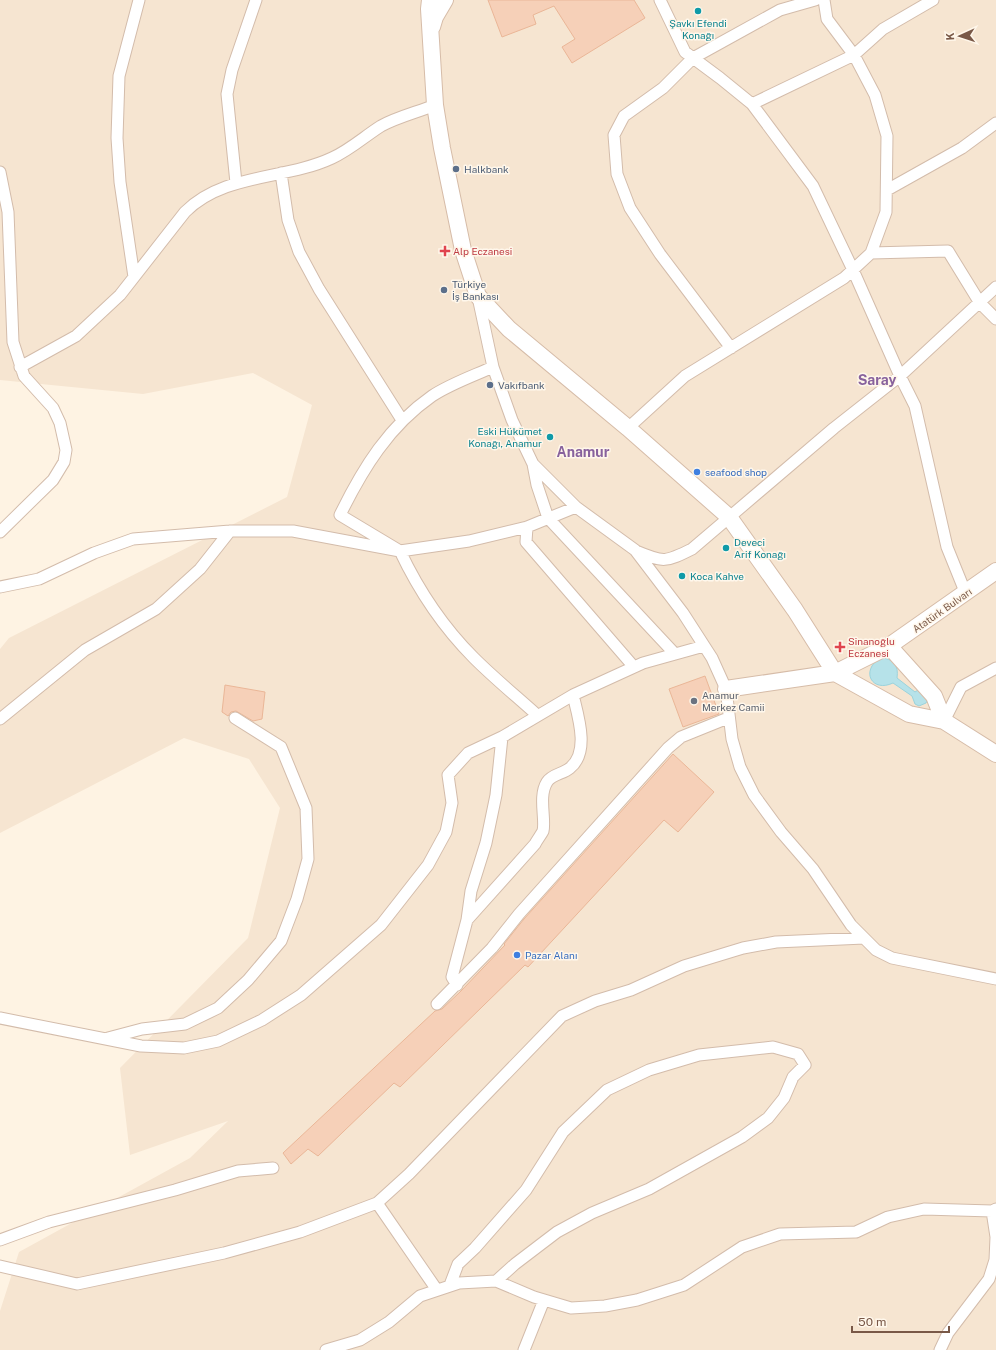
<svg xmlns="http://www.w3.org/2000/svg" width="996" height="1350" viewBox="0 0 996 1350" font-family="'Public Sans',sans-serif">
  <style>
    .residential { fill: #f6e5d1 }
    .water { fill: #b6e2e9; stroke: #9bd3dc }
    .building { fill: #f6d0b8; stroke: #eab697 }
    .lines { fill: none; stroke-linecap: round; stroke-linejoin: round }
    .street-casing { stroke: #d3bcab; stroke-width: 13 }
    .secondary-casing { stroke: #d6bca8; stroke-width: 18 }
    .street { stroke: #fff; stroke-width: 11 }
    .secondary { stroke: #fff; stroke-width: 16 }
    .culture-dot { fill: #0f9aa8; stroke: #fff7eb; stroke-width: 1.5 }
    .service-dot { fill: #5c6f8a; stroke: #fff7eb; stroke-width: 1.5 }
    .health-dot { fill: #e0444e; stroke: #fff7eb; stroke-width: 1.5 }
    .shop-dot { fill: #3f7fe0; stroke: #fff7eb; stroke-width: 1.5 }
    .worship-dot { fill: #6b7280; stroke: #fff7eb; stroke-width: 1.5 }
    .labels { text-anchor: middle; dominant-baseline: central; stroke-width: 3; stroke-linejoin: round; paint-order: stroke }
    .culture-label { font-size: 10px; fill: #0d838f; stroke: #fff7eb; text-anchor: start }
    .service-label { font-size: 10px; fill: #4e5e75; stroke: #fff7eb; text-anchor: start }
    .health-label { font-size: 10px; fill: #be3a42; stroke: #fff7eb; text-anchor: start }
    .shop-label { font-size: 10px; fill: #366cbe; stroke: #fff7eb; text-anchor: start }
    .street-label { font-size: 10px; fill: #795847; stroke: #fff7eb }
    .worship-label { font-size: 10px; fill: #5b616d; stroke: #fff7eb; text-anchor: start }
    .district-label { font-size: 14px; font-weight: bold; fill: #88629d; stroke: #fff7eb }
  </style>
  <rect width="100%" height="100%" fill="#fef3e3"/>
  <!-- residential -->
  <path class="residential" d="M0,0h996v1350h-996v-39l19,-59 171,-94 38,-37 -98,34 -10,-87 128,-130 32,-130 -31,-49 -65,-21 -184,95v-184l9,-11 278,-141 25,-92 -59,-32 -110,21 -143,-14z"/>
  <!-- water -->
  <path class="water" d="M880,658c13,0 19,7 17,20l18,14 3,-2 10,9 -2,4 -7,3 -4,-2 -3,-8 -19,-13c-21,10 -33,-12 -13,-25z"/>
  <!-- building -->
  <path class="building" d="M488,0h146l11,18 -73,45 -10,-16 13,-8 -21,-33 -21,9 3,9 -34,13z
    M705,676l14,38 -36,13 -14,-38z
    M225,685l40,7 -3,27 -9,2 -17,-10 -5,1 -3,4 -6,-4z
    M673,754l41,38 -36,40 -14,-12 -136,147 -3,-2 -125,122 -6,-4 -76,73 -10,-7 -17,15 -8,-11 152,-142 7,-2 19,-18 44,-46 -1,-1 20,-25z"/>
  <g class="lines">
    <!-- street casing -->
    <g class="street-casing">
      <path id="street" d="M660,0l25,52 35,26 32,26 61,82 40,84 47,106 15,30 32,141 19,47
        M752,104l102,-49 29,-26 50,-29
        M0,172l8,40 5,130 11,34 29,32 7,15 6,27 -2,12 -11,18 -53,52
        M281,173l7,47 11,32 20,37 83,131
        M236,183l-9,-89 5,-24 24,-70
        M887,190l75,-42 34,-25
        M871,253l77,-2 32,52 16,16
        M134,277l-14,-95 -3,-44 2,-62 20,-76
        M478,297l15,70 19,53 21,44 43,43 59,43 48,63 29,45 14,31 6,50 8,28 14,28 27,37 32,37 38,56 25,25 16,8 104,21
        M731,348l-71,-94 -30,-46 -13,-34 -3,-39 10,-19 39,-28 30,-30 87,-48 35,-10
        M20,367l56,-31 44,-41 65,-83c39,-39 100,-32 147,-54 18,-8 33,-22 49,-32 16,-9 37,-14 54,-21
        M493,367c-20,9 -43,17 -61,29 -43,30 -69,72 -92,119l60,36 69,-10 58,-14 49,-20
        M628,428l57,-52 159,-98 27,-25 15,-41 1,-76 -12,-41 -21,-40 -27,-36 -3,-19
        M533,464l4,21 11,33 127,136
        M527,527l-1,15 108,125
        M636,551c28,12 30,11 56,-2l142,-121 66,-52 96,-89
        M0,587l39,-8 55,-26 39,-14 97,-8h63l107,20c18,38 44,77 74,107 20,20 42,38 63,57
        M0,719l85,-69 71,-41 44,-40 30,-38
        M944,721l17,-34 35,-19
        M467,920l68,-76c2,-4 6,-9 8,-13 3,-11 -5,-35 4,-49 5,-8 16,-8 23,-14 20,-16 8,-52 3,-73
        M457,985l-5,-8 15,-57 4,-29 15,-48 10,-48 6,-58
        M437,1004l55,-56 27,-34 149,-166 13,-11 47,-19
        M0,1018l141,28 43,2 34,-7 44,-21 39,-25 80,-70 47,-60 18,-33 6,-29 -4,-28 20,-22 34,-16 71,-42 70,-32 61,-17
        M108,1038l34,-9 43,-5 33,-16 30,-28 33,-39 16,-42 11,-40 -2,-51 -25,-61 -46,-29
        M377,1203l60,87
        M0,1240l49,-18 126,-32 63,-19 35,-3
        M0,1266l77,18 147,-31 76,-21 77,-29 32,-29 153,-158 33,-15 36,-11 53,-24 59,-18 33,-6 88,-4
        M450,1285l8,-21 17,-16 51,-58 37,-58 44,-42 42,-20 50,-15 74,-8 25,7 7,11 -12,12 -9,21 -16,20 -26,19 -93,52 -57,24 -35,19 -42,32 -19,17
        M326,1350l34,-10 29,-18 31,-26 39,-13 37,-2 38,16 37,11 34,-2 32,-6 47,-15 58,-38 38,-13 76,-2 32,-15 36,-8 68,2 4,-2
        M524,1350l20,-50
        M940,1350l8,-17 41,-54 6,-19 1,-23 -4,-26"/>
    </g>
    <!-- secondary casing -->
    <g class="secondary-casing">
      <path id="secondary" d="M430,0l-1,9 6,96 7,43 21,102 15,46 31,33 119,99 101,89 66,93 40,63 74,41 35,7 52,33
        M432,27l3,-10 10,-17
        M889,646l45,50 10,25
        M726,689l109,-16 54,-27 107,-75"/>
    </g>
    <!-- street -->
    <use href="#street" class="street"/>
    <!-- secondary -->
    <use href="#secondary" class="secondary"/>
  </g>
  <!-- markers -->
  <g class="culture-dot">
    <circle cx="698" cy="11" r="4"/>
    <circle cx="550" cy="437" r="4"/>
    <circle cx="726" cy="548" r="4"/>
    <circle cx="682" cy="576" r="4"/>
  </g>
  <g class="service-dot">
    <circle cx="456" cy="169" r="4"/>
    <circle cx="444" cy="290" r="4"/>
    <circle cx="490" cy="385" r="4"/>
  </g>
  <g class="health-dot">
    <path d="M443 245h4v4h4v4h-4v4h-4v-4h-4v-4h4z"/>
    <path d="M838 641h4v4h4v4h-4v4h-4v-4h-4v-4h4z"/>
  </g>
  <g class="shop-dot">
    <circle cx="697" cy="472" r="4"/>
    <circle cx="517" cy="955" r="4"/>
  </g>
  <circle class="worship-dot" cx="694" cy="701" r="4"/>
  <g class="labels">
    <!-- culture labels -->
    <g class="culture-label">
      <text x="698" y="23" text-anchor="middle">Şavkı Efendi<tspan x="698" dy="12">Konağı</tspan></text>
      <text x="542" y="431" text-anchor="end">Eski Hükümet<tspan x="542" dy="12">Konağı, Anamur</tspan></text>
      <text x="734" y="542">Deveci<tspan x="734" dy="12">Arif Konağı</tspan></text>
      <text x="690" y="576">Koca Kahve</text>
    </g>
    <!-- service labels -->
    <g class="service-label">
      <text x="464" y="169">Halkbank</text>
      <text x="452" y="284">Türkiye<tspan x="452" dy="12">İş Bankası</tspan></text>
      <text x="498" y="385">Vakıfbank</text>
    </g>
    <!-- health labels -->
    <g class="health-label">
      <text x="453" y="251">Alp Eczanesi</text>
      <text x="848" y="641">Sinanoğlu<tspan x="848" dy="12">Eczanesi</tspan></text>
    </g>
    <!-- shop labels -->
    <g class="shop-label">
      <text x="705" y="472">seafood shop</text>
      <text x="525" y="955">Pazar Alanı</text>
    </g>
    <!-- street labels -->
    <g class="street-label">
      <text transform="translate(942 610) rotate(-35)">Atatürk Bulvarı</text>
    </g>
    <!-- worship labels -->
    <g class="worship-label">
      <text x="702" y="695">Anamur<tspan x="702" dy="12">Merkez Camii</tspan></text>
    </g>
    <!-- district labels -->
    <g class="district-label">
      <text x="877" y="380">Saray</text>
      <text x="583" y="452">Anamur</text>
    </g>
  </g>
  <!-- north arrow -->
  <g transform="translate(960 36) rotate(267)" stroke="#fff7eb" stroke-width="3" paint-order="stroke">
  <path d="M0-3L7 15L0 10L-7 15Z" fill="#795847"/>
  <text y="-6" font-size="11" font-weight="bold" text-anchor="middle" fill="#795847">K</text>
  </g>
  <!-- scale -->
  <path d="M852 1326v6h97v-6" fill="none" stroke="#795847" stroke-width="2"/>
  <text x="858" y="1326" font-size="12" fill="#795847" stroke="#fff7eb" stroke-width="3" paint-order="stroke">50 m</text>
</svg>
